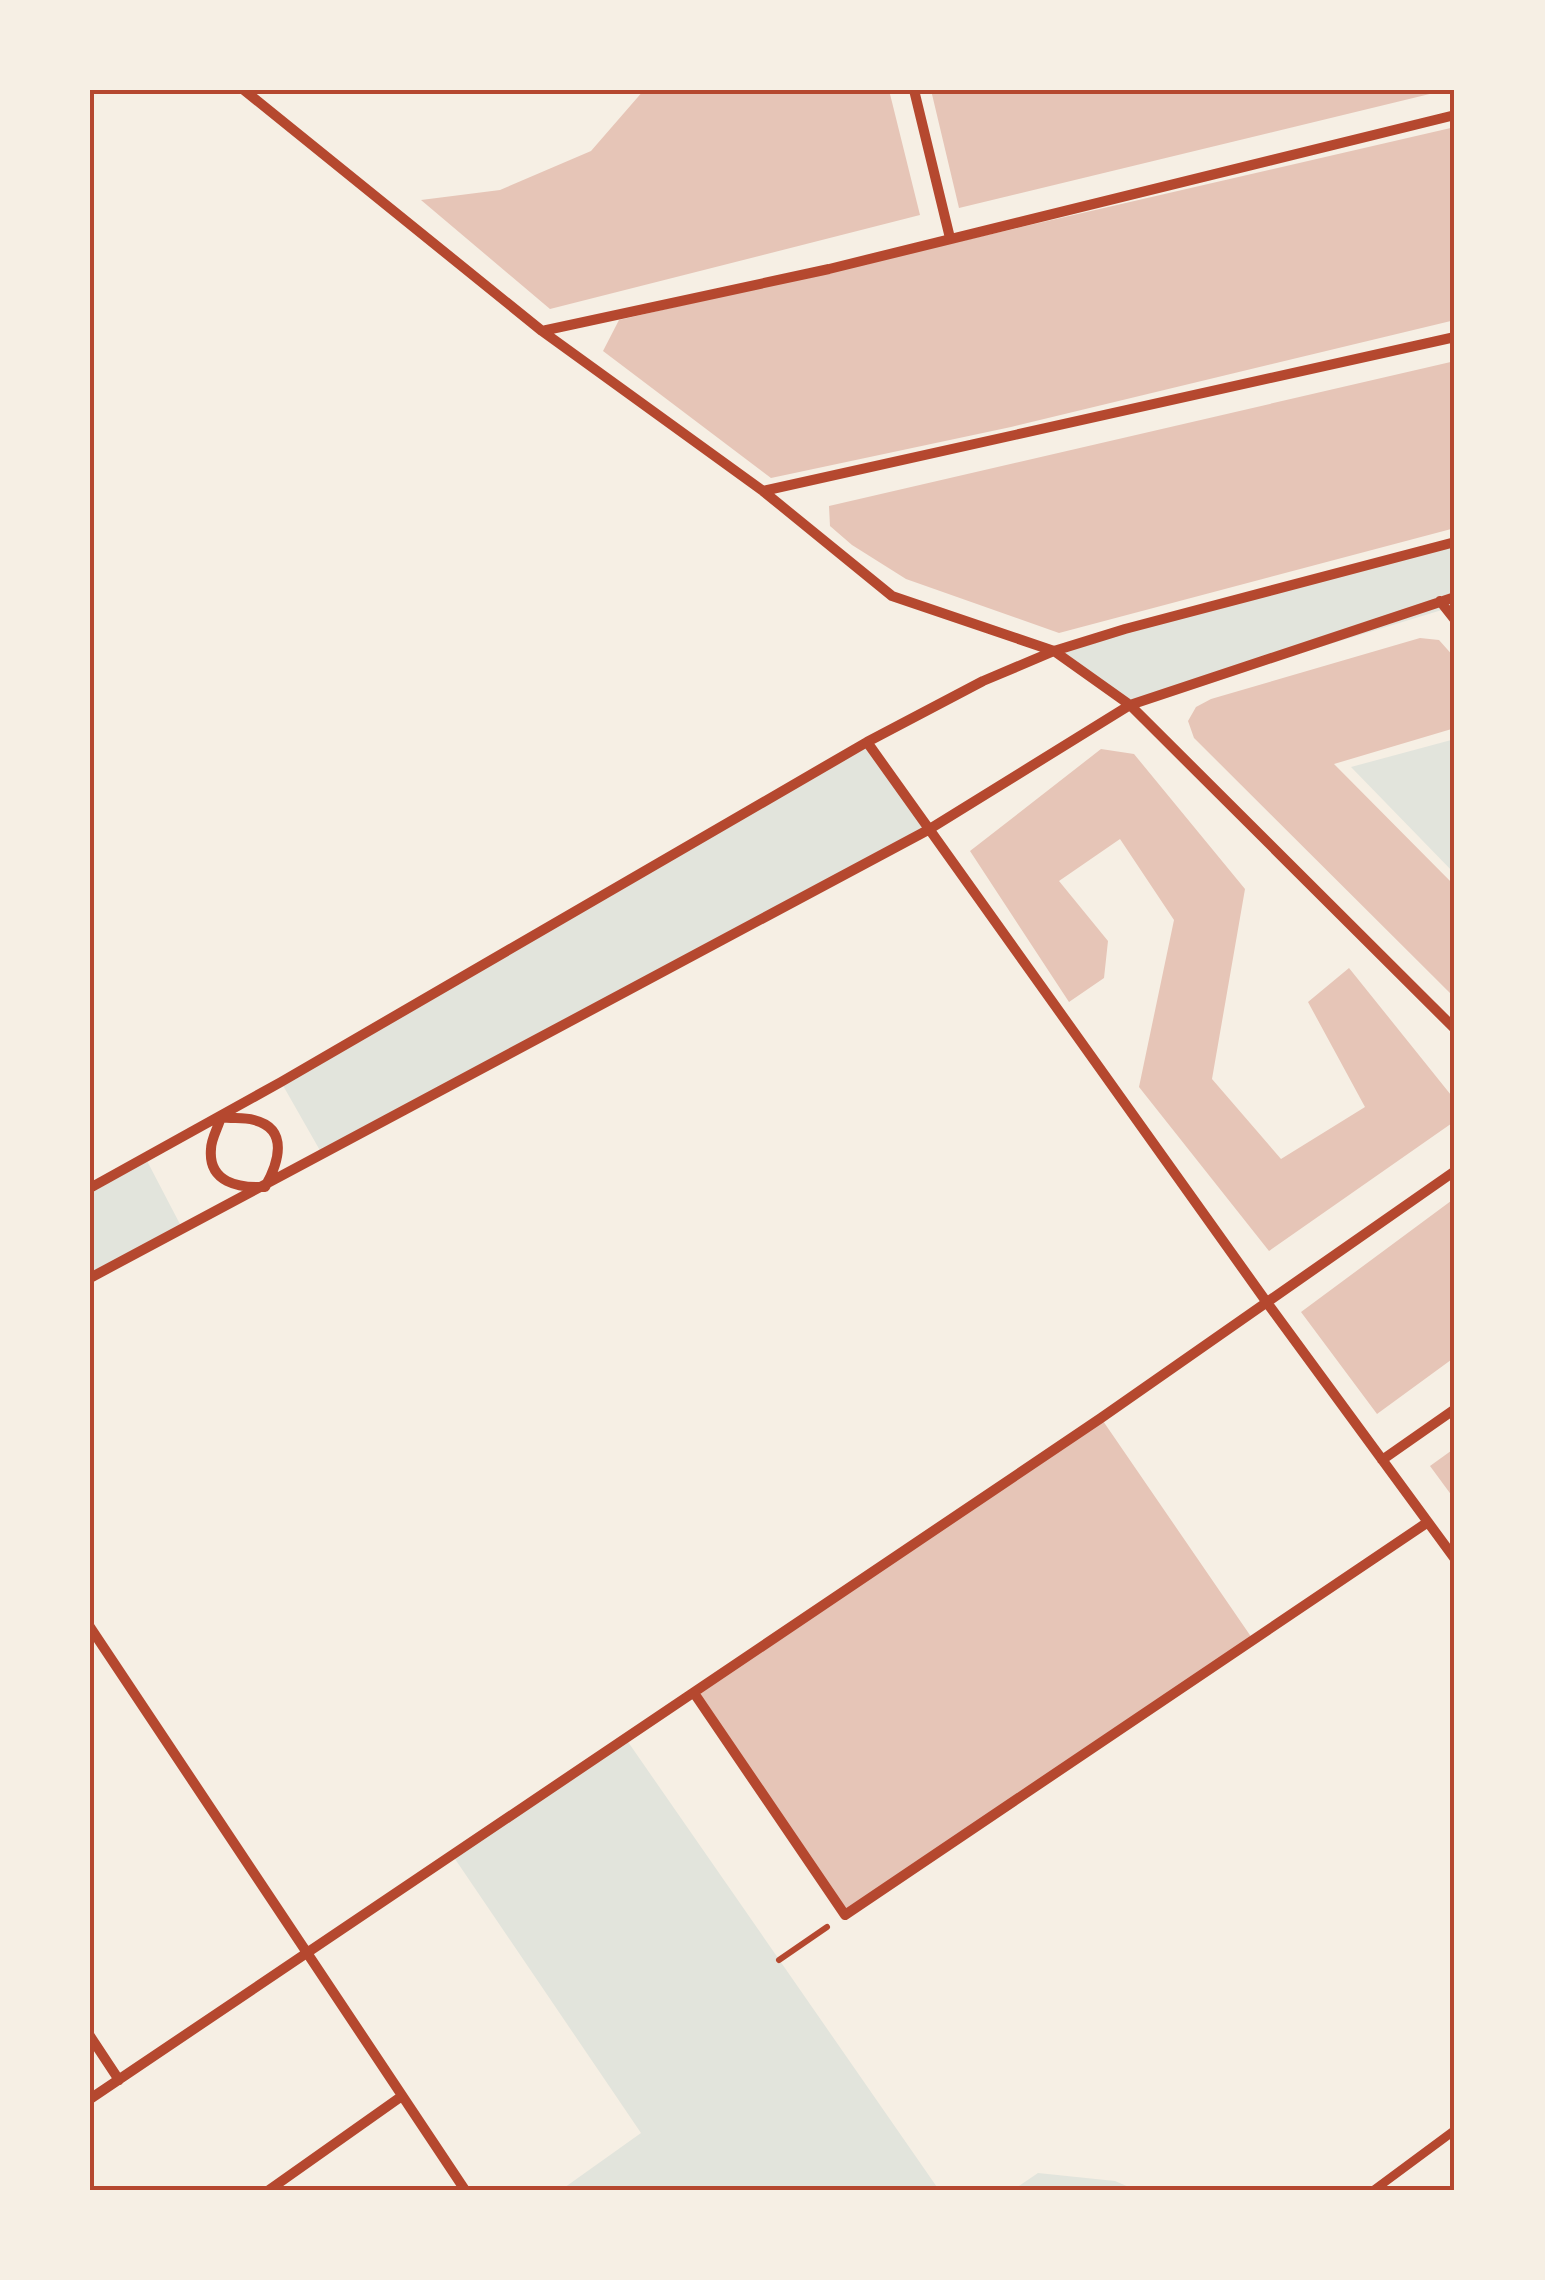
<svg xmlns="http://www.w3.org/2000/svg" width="1545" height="2280" viewBox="0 0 1545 2280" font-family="'Exo 2',sans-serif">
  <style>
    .green { fill: #e2e4dc }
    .building { fill: #e6c5b7 }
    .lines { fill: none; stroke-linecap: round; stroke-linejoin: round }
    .path { stroke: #b5482f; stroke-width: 6 }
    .pedestrian { stroke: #b5482f; stroke-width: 9 }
    .minor { stroke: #b5482f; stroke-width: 10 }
    .neatline { fill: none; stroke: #b5482f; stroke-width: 4 }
  </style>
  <rect width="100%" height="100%" fill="#f6efe4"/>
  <!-- green -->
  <path class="green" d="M1455,543v63l-325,99 -76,-54z
    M1455,739v135l-104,-107z
    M867,742l61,88 -606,324 -41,-72z
    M146,1159l36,69 -92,50v-90z
    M626,1739l313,451h-378l80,-57 -188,-277z
    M1038,2173l77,8 21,9h-123z"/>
  <!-- building -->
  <path class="building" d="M644,90h245l31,125 -370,94 -129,-109 79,-10 91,-39z
    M931,90h511v1l-483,117z
    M1455,127v193l-444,107 -240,51 -168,-127 16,-31z
    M1455,361v167l-396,105 -153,-54 -54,-34 -22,-19 -1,-20z
    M1420,638l19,2 16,18v70l-121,36 121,122v112l-261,-260 -6,-17 8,-14 15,-8z
    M1101,749l33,5 111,135 -33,190 69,80 84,-52 -57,-105 41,-34 106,132v21l-186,130 -130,-164 35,-167 -54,-81 -61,42 49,60 -4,37 -35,24 -99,-151z
    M1455,1198v159l-78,57 -76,-102z
    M1101,1418l153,223 -409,274 -151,-222z
    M1455,1448v52l-25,-34z"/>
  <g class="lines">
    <!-- path -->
    <path class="path" d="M779,1960l48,-33"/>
    <!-- pedestrian -->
    <path class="pedestrian" d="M1374,2190l81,-60"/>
    <!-- minor -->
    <path class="minor" d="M244,90l298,241 221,160 129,105 162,55 76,54 325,324
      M914,90l36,148
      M542,331l287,-62 626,-154
      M763,491l692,-154
      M1440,601l15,19
      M867,742l401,562 187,255
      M221,1117c11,2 22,0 33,3 36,9 24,44 11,67 -26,1 -57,-4 -54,-38 0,-10 7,-21 10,-32z
      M90,1188l191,-106 586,-340 116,-61 71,-30 71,-22 330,-87
      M90,1278l838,-448 202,-125 325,-108
      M1382,1460l73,-51
      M90,1627l375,563
      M694,1693l151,222 583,-393
      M90,2036l29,44
      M90,2099l1011,-681 354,-247
      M269,2190l133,-94"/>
  </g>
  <!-- border -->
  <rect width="1545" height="2280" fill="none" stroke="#f6efe4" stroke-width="185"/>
  <rect x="92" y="92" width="1360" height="2096" class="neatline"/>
</svg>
